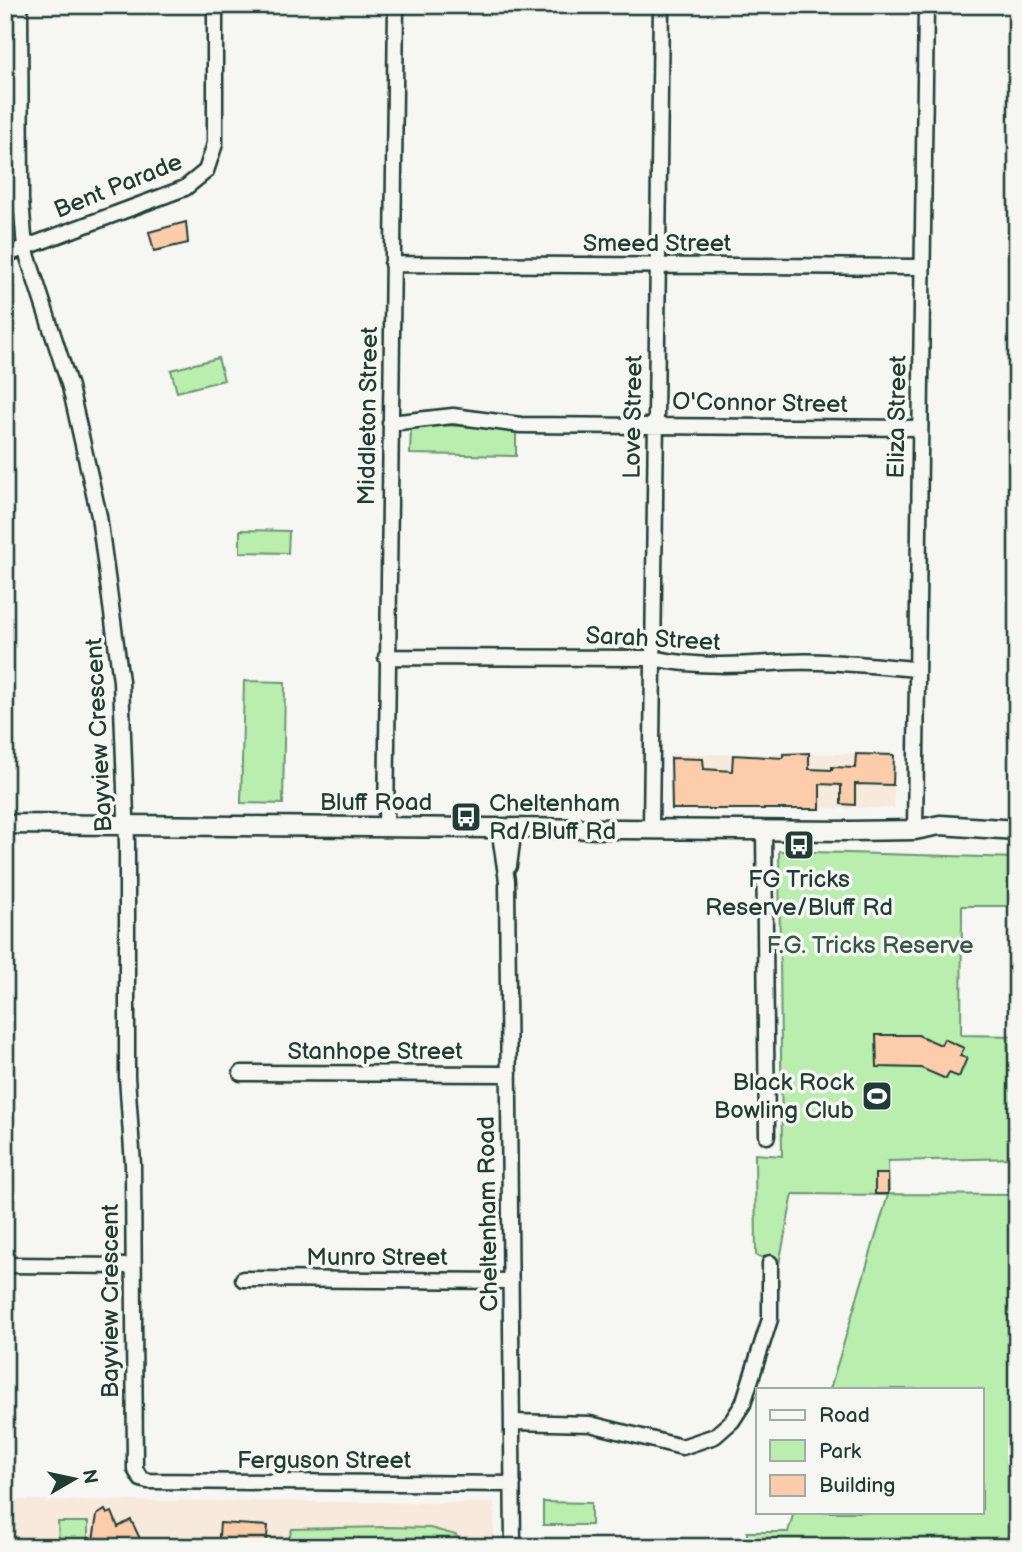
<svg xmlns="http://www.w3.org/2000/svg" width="1022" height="1552" viewBox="0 0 1022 1552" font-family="'Balsamiq Sans',sans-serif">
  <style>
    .built { fill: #f8e9dd }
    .green { fill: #b9eeaf; stroke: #6c9672; stroke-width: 2 }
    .building { fill: #fcccab; stroke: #1f3d34; stroke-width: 2 }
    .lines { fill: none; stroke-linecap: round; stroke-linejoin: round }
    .minor-casing { stroke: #1f3d34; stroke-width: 19 }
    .major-casing { stroke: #1f3d34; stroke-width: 23 }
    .minor { stroke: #f6f6f2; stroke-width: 14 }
    .major { stroke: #f6f6f2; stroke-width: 18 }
    .labels { text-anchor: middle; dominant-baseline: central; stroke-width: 7; stroke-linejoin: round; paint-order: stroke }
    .street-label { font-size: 24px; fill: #1f3d34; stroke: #f6f6f2 }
    .poi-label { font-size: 24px; fill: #1f3d34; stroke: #f6f6f2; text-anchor: start }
    .park-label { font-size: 24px; fill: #365846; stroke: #f6f6f2 }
  </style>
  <rect width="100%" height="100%" fill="#f6f6f2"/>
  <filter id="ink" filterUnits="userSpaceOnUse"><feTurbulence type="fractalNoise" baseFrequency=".0143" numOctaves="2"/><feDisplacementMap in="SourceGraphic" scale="14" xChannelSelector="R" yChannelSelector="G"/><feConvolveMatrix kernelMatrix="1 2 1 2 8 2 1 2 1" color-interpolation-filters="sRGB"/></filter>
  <g filter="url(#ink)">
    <!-- built -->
    <path class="built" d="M672,754h222v54l-222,1z
      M5,1500l489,3v44h-489z"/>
    <!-- green -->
    <path class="green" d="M218,358l6,22 -47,12 -6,-22z
      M423,424l93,5v27l-106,-2 1,-25z
      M240,530l49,1 -1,22 -48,-1z
      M244,681l41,1 -2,122 -42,-1z
      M779,851l238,7v48h-55l-1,129 56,1v122l-129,3 1,33 128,1v352h-270v-15h41l6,-20h188v-123h-152l58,-194 -95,-1 -14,70 -23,-9 -1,-101 27,2z
      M543,1502l48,1v22h-48z
      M58,1522h30v25h-29z
      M387,1527l43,1 26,7 8,12h-178l6,-18z"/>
    <!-- building -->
    <path class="building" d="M186,222l2,21 -34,8 -5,-19z
      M809,753v16l23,1v-3l23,1 1,-14 38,1 -1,30 -38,-1v21l-14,-1v-19l-21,-1v25h-148l-1,-51 32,1 1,10 28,2 1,-16 50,3v-4z
      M876,1035h42l23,10 3,-6 20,9 -4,8 7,2 -8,19 -10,-4 -3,6 -25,-11 -44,-1z
      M875,1174h13v20h-13z
      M105,1510l2,4 5,-2 6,15 13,-7 13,27h-52l5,-32z
      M220,1523l48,3 -2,21h-48z"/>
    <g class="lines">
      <!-- minor casing -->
      <g class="minor-casing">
        <path id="minor" d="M20,5l1,195 4,48 45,139 29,129 22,165 6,162v234l6,88 2,304 6,10 7,2 365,3
          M5,255l180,-67 21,-17 9,-27v-139
          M392,264l530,3
          M390,423l63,-7 68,9 399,3
          M386,657l267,1c44,10 90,7 135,4 42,-2 86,4 129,7
          M386,827l10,-822
          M499,828l8,53 6,666
          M651,829l10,-824
          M764,830l3,306
          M915,830l11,-825
          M509,866l5,-38
          M241,1073l268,1
          M5,1265l127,1
          M243,1279l268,2
          M513,1422l77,2 92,23 33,-11 17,-15 11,-17 27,-85v-56"/>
      </g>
      <!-- major casing -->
      <g class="major-casing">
        <path id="major" d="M5,824l845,7 65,-1 25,-5 77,5"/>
      </g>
      <!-- minor -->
      <use href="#minor" class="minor"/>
      <!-- major -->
      <use href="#major" class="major"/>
    </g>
  </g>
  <!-- icons -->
  <defs>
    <g id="bus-square" transform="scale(1.575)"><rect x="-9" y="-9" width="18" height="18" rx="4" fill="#1f3d34" stroke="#f6f6f2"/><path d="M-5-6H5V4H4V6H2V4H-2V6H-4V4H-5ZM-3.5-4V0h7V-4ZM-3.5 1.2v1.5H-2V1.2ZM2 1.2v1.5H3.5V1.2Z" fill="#fff"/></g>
    <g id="stadium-square" transform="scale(1.575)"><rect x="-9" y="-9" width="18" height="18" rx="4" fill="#1f3d34" stroke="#f6f6f2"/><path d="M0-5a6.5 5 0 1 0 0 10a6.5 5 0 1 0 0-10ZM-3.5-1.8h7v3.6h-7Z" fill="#fff"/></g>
  </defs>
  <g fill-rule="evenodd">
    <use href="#bus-square" x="466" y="817"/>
    <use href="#bus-square" x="799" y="845"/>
    <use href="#stadium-square" x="877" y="1096"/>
  </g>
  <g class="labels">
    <!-- street labels -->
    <g class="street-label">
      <text transform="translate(118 186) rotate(-22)">Bent Parade</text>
      <text x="657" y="243">Smeed Street</text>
      <text transform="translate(760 403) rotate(1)">O'Connor Street</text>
      <text transform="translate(368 416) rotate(-89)">Middleton Street</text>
      <text transform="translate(633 417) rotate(-89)">Love Street</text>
      <text transform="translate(897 417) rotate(-89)">Eliza Street</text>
      <text transform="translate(653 639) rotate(3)">Sarah Street</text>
      <text transform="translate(99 735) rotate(-93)">Bayview Crescent</text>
      <text x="376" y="802">Bluff Road</text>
      <text x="375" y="1051">Stanhope Street</text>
      <text transform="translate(488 1214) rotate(-91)">Cheltenham Road</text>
      <text x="377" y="1257">Munro Street</text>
      <text transform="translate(110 1301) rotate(-90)">Bayview Crescent</text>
      <text x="324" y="1460">Ferguson Street</text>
    </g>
    <!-- poi labels -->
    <g class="poi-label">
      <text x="489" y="803">Cheltenham<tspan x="489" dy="28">Rd/Bluff Rd</tspan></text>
      <text x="799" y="879" text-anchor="middle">FG Tricks<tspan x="799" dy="28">Reserve/Bluff Rd</tspan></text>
      <text x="854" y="1082" text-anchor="end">Black Rock<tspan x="854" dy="28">Bowling Club</tspan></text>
    </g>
    <!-- park labels -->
    <g class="park-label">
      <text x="870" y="945">F.G. Tricks Reserve</text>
    </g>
  </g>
  <!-- margin -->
  <rect width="1022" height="1552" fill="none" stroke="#f6f6f2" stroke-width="28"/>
  <rect x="14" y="14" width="994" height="1524" fill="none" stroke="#1f3d34" stroke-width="2.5" filter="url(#ink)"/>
  <!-- legend -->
  <rect x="756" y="1388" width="228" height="126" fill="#f6f6f2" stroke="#a0aca6" stroke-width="2"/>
  <rect x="770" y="1410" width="35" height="10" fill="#f6f6f2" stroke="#a0aca6" stroke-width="2"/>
  <text x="819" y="1422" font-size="21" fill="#1f3d34">Road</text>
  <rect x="770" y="1440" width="35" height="21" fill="#b9eeaf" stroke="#a0aca6" stroke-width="2"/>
  <text x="819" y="1458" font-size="21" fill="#1f3d34">Park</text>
  <rect x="770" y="1475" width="35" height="21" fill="#fcccab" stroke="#a0aca6" stroke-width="2"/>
  <text x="819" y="1492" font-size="21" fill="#1f3d34">Building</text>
  <!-- north arrow -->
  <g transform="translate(74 1479) rotate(81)" stroke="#f6f6f2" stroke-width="5" paint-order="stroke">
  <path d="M0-5L12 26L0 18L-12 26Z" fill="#1f3d34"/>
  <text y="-10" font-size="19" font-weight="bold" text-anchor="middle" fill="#1f3d34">N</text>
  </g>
</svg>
